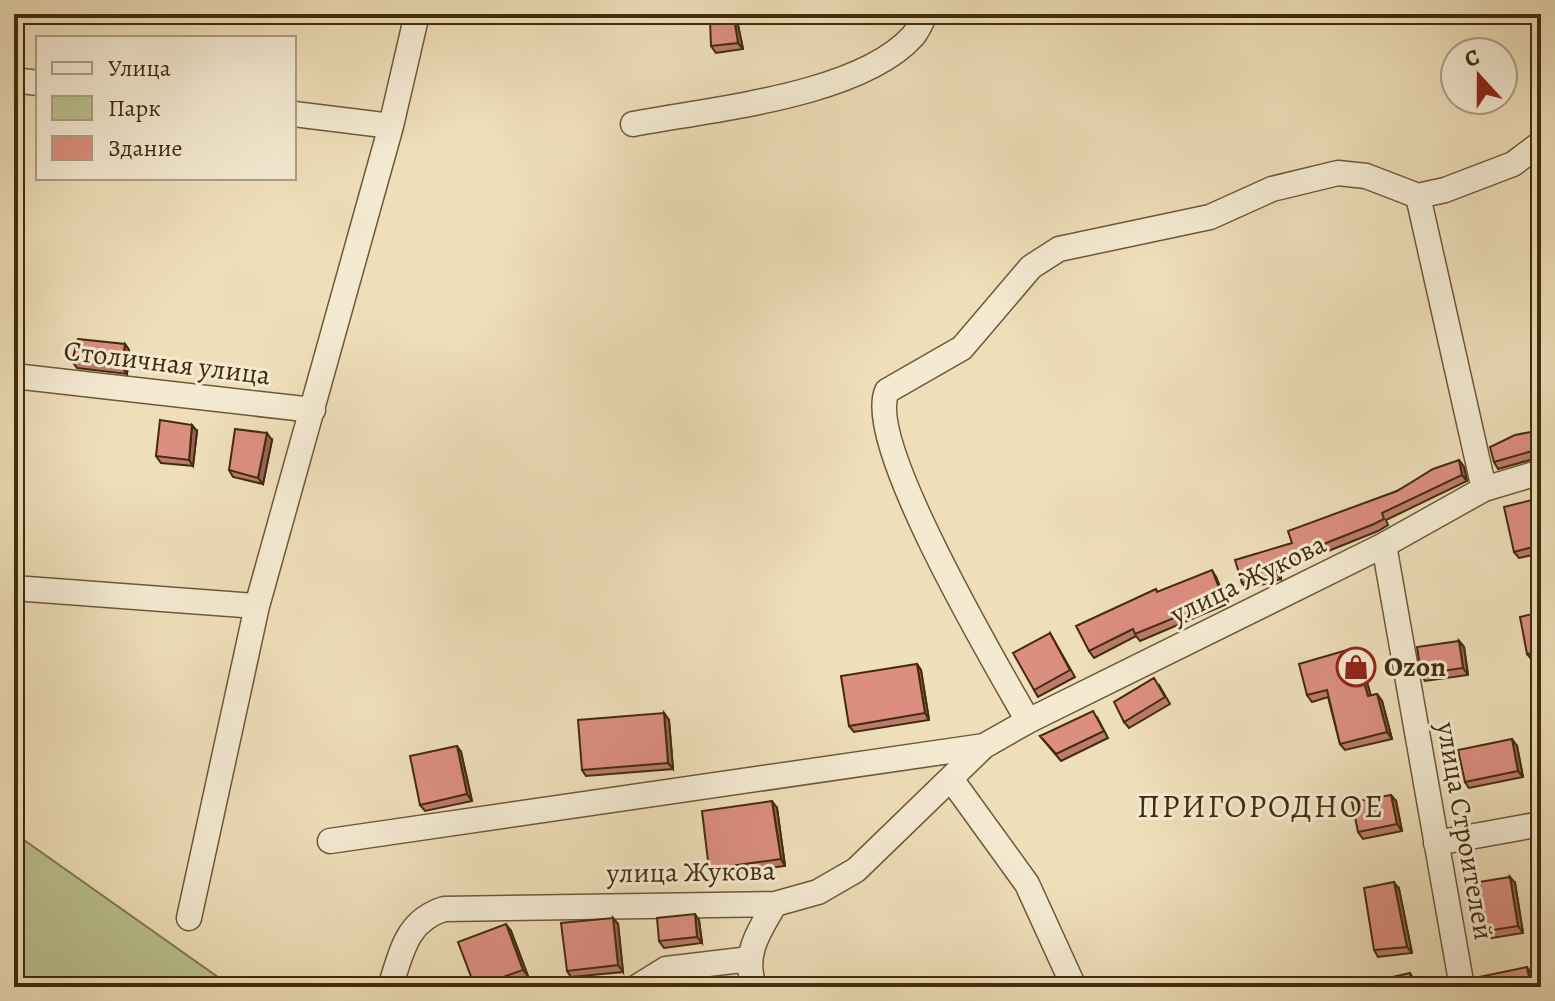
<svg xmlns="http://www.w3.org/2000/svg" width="1555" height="1001" viewBox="0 0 1555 1001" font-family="Alegreya,serif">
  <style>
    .green { fill: #bac18e; stroke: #7e764d; stroke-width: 2 }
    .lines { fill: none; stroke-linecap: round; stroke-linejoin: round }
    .minor-casing { stroke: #6d5837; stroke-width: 27 }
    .minor { stroke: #f4ead2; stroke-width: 24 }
    .wall { fill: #bd7a6e; stroke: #422c0c; stroke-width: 2 }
    .shaded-wall { fill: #9a635a; stroke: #422c0c; stroke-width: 2 }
    .building { fill: #dc8e80; stroke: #422c0c; stroke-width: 2 }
    .labels { text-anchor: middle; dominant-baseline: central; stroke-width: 6; stroke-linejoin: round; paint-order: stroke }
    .street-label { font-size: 28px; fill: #422c0c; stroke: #f4ead2 }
    .poi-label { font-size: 28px; font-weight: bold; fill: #422c0c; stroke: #f4ead2; text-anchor: start }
    .quarter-label { font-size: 32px; letter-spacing: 2px; fill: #422c0c; stroke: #f4ead2 }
  </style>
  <rect width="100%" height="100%" fill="#eedeb9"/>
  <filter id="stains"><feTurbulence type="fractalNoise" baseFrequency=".0025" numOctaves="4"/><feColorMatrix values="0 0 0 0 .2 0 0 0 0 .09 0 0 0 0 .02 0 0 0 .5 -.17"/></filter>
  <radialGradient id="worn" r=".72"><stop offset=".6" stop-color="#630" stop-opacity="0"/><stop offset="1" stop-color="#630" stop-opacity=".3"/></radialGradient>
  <!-- green -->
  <path class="green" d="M14,833l218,154h-218z"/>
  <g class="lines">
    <!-- minor casing -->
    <g class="minor-casing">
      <path id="minor" d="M14,80l24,3
        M294,114l97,12
        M633,124c78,-15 226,-28 280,-88 5,-6 9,-15 12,-22
        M1418,196l66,293
        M14,376l299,34
        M1384,545l78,442
        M14,588l243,18
        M1028,721c-31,-55 -164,-278 -141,-330l75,-43 69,-81 28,-18 151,-32 62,-28 66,-16 28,3 52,20 27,-6 68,-26 28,-21
        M951,779l76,105 47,103
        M330,841l654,-95
        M1436,843l105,-19
        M189,918l68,-312 134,-480 26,-112
        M390,987c12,-35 16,-66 54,-78l331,-5 43,-12 38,-22 128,-124 44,-25 356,-176 100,-56 57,-17
        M637,987l29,-18 84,-10
        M755,987c-14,-30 5,-58 20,-83"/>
    </g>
    <!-- minor -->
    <use href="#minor" class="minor"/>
  </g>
  <!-- wall -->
  <path class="wall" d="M734,18l4,7 5,24 -27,4 -5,-7z
    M125,344l4,6 -2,24 -50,-6 -5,-7z
    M1541,430v28h-4l-39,11 -4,-7z
    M197,431l-4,35 -32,-3 -5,-7z
    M272,440l-9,44 -30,-7 -4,-7z
    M1459,460l5,7 3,14 -81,39 2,5 -10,6 -97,39v9l-34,10 -5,-6 50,-40z
    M1540,498l1,2v53l-22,5 -5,-6z
    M1216,577l11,27 -87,37 -4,-5 -42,22 -5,-7 69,-59z
    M1541,612v47l-9,1 -5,-6z
    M1050,633l25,44 -37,20 -4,-7z
    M1459,641l5,6 4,28 -43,6 -4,-7z
    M1354,648l5,7 12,41 6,-2 5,7 10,38 -47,11 -5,-6 -12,-47 -16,5 -5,-7z
    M917,664l4,6 8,50 -75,12 -5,-6z
    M1159,685l11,19 -41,24 -5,-6z
    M664,713l5,7 4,49 -87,7 -4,-6z
    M1097,717l11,21 -47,23 -21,-25z
    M1517,746l6,31 -54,11 -4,-6z
    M461,752l11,49 -47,10 -5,-6z
    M1396,801l6,30 -39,8 -5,-7z
    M777,808l8,58 -71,9 -5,-6z
    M1515,883l8,50 -37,6 -5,-7z
    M1399,889l13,64 -34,4 -4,-7z
    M613,918l5,6 5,48 -52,5 -4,-6z
    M699,920l3,23 -38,5 -5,-7z
    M511,931l17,45 -29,11h-24z"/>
  <!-- shaded-wall -->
  <path class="shaded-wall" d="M734,18l4,7 5,24 -5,-6z
    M125,344l4,6 -2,24 -5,-7z
    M192,425l5,6 -4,35 -4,-6z
    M267,433l5,7 -9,44 -5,-6z
    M1459,460l5,7 3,14 -5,-6z
    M1276,563l5,7v9l-5,-6z
    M1212,570l4,7 11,27 -4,-6z
    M1459,641l5,6 4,28 -5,-7z
    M1354,648l5,7 14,48 -5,-7z
    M917,664l4,6 8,50 -4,-7z
    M1377,694l5,7 10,38 -5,-7z
    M664,713l5,7 4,49 -5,-6z
    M1512,739l5,7 6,31 -5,-6z
    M457,746l4,6 11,49 -5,-7z
    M1391,795l5,6 6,30 -5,-7z
    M772,801l5,7 8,58 -4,-7z
    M1510,877l5,6 8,50 -5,-7z
    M1394,882l5,7 13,64 -5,-6z
    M695,914l4,6 3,23 -5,-6z
    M613,918l5,6 5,48 -5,-7z
    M506,924l5,7 17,45 -5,-6z
    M1527,967l4,6 3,14h-3z
    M1410,973l4,7 2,7h-4z"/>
  <!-- building -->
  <path class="building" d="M734,18l4,25 -27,3 -1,-25z
    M78,339l47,5 -3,23 -50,-6z
    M160,420l32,5 -3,35 -33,-4z
    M235,429l32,4 -9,45 -29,-8z
    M1541,430v22l-9,-1 -38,11 -4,-15 25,-12z
    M1459,460l3,15 -80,38 2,6 -10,5 -98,39v10l-34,10 -7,-23 57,-17 -4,-12 109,-40 36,-22z
    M1540,498l1,6v41l-27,7 -10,-45z
    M1212,570l11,28 -88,36 -2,-5 -44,22 -13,-25 80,-37 1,3z
    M1541,612v39l-14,3 -7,-37z
    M1050,633l20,37 -36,20 -21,-37z
    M1459,641l4,27 -42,6 -4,-27z
    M1354,648l14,48 9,-2 10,38 -47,12 -13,-54 -20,5 -8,-31z
    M917,664l8,49 -76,13 -8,-50z
    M1154,678l11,19 -41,25 -10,-20z
    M1093,711l11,20 -48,23 -16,-18z
    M664,713l4,50 -86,7 -4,-50z
    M1512,739l6,32 -53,11 -7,-32z
    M457,746l10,48 -47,11 -10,-49z
    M1391,795l6,29 -39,8 -6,-30z
    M772,801l9,58 -72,10 -7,-58z
    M1510,877l8,49 -37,6 -8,-49z
    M1394,882l13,65 -33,3 -10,-62z
    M695,914l2,23 -38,4 -2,-23z
    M613,918l5,47 -51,6 -6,-48z
    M506,924l17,46 -48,17 -17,-45z
    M1527,967l4,20h-50l-2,-10z
    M1410,973l2,14h-36l-1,-6z"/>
  <!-- icons -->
  <defs>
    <g id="shop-ring" transform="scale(2)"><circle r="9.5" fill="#f4ead2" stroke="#8f2418" stroke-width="1.5"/><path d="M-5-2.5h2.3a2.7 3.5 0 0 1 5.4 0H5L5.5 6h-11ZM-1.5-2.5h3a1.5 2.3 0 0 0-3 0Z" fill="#8f2418"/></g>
  </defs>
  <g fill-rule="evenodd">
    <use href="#shop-ring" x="1356" y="667"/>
  </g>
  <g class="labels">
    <!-- street labels -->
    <g class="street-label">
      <text transform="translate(167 363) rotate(7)">Столичная улица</text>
      <text transform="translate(1248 579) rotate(-26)">улица Жукова</text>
      <text transform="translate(1465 831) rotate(80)">улица Строителей</text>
      <text transform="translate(691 872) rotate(-1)">улица Жукова</text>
    </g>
    <!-- poi labels -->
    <g class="poi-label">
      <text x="1384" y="667">Ozon</text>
    </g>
    <!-- quarter labels -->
    <g class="quarter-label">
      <text x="1261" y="806">ПРИГОРОДНОЕ</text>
    </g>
  </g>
  <!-- margin -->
  <rect width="1555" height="1001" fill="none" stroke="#eedeb9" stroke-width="48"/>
  <rect x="16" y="16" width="1523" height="969" fill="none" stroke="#422c0c" stroke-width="4"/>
  <rect x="24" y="24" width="1507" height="953" fill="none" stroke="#422c0c" stroke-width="2"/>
  <!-- legend -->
  <rect x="36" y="36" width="260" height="144" fill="#f4ead2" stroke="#ad9e83" stroke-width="2"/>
  <rect x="52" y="62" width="40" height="12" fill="#f4ead2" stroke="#ad9e83" stroke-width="2"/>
  <text x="108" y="76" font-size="24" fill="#422c0c">Улица</text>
  <rect x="52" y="96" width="40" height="24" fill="#bac18e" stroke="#ad9e83" stroke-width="2"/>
  <text x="108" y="116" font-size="24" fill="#422c0c">Парк</text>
  <rect x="52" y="136" width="40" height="24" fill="#dc8e80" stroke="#ad9e83" stroke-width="2"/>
  <text x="108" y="156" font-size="24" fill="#422c0c">Здание</text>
  <!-- north arrow -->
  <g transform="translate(1479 76) rotate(339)"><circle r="38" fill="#f4ead2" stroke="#ad9e83" stroke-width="2"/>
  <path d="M0-6L14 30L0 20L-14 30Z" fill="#8f2418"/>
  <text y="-12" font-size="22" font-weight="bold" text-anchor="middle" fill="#422c0c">С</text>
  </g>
  <rect width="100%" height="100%" filter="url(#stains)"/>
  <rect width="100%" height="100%" fill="url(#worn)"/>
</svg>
